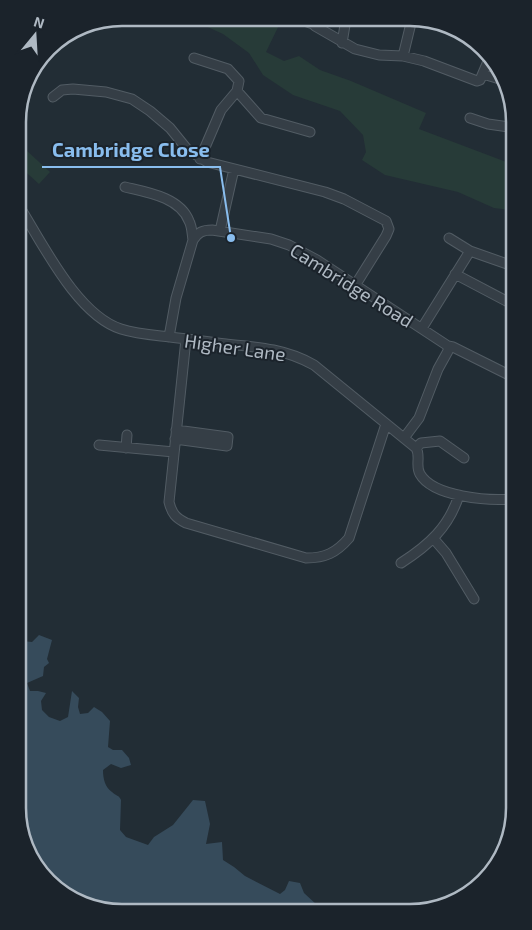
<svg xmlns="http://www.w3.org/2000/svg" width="532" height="930" viewBox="0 0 532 930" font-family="'Exo 2',sans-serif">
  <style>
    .green { fill: #273b38 }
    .water { fill: #364b5b }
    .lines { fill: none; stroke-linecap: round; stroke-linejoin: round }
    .minor-casing { stroke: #525c64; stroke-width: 11 }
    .minor { stroke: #353e46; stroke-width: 9 }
    .labels { text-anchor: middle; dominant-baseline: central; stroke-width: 4; stroke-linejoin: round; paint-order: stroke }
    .street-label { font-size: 19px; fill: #afb9c3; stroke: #1b232b }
    .rim { fill: none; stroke: #afb9c3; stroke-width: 2.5 }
    .leader { fill: none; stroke: #89bdee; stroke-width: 2 }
    .callout-dot { fill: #89bdee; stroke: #1b232b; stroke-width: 2 }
    .callout-label { font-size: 20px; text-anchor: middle; font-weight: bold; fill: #89bdee; stroke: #1b232b; stroke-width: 4; stroke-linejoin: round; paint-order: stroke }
  </style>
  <rect width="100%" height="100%" fill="#222d35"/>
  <!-- green -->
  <path class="green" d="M179,18l103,1 -16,33 18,9 15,-5 21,14 31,11 75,32 -7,16 90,34 1,47 -16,-2 -36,-16 -73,-17 -23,-15 4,-8 -3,-17 -23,-24 -47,-16 -30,-20 -14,-22 -26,-19 -22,-10 -22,-3z
    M26,150l24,22 -11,12 -20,-18v-8z"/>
  <!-- water -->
  <path class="water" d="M39,635l13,5 -5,19 2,4 -5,4 -1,9 -16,7 3,8h8l8,2 -5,8 1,9 7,7 11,4 8,-4 4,-26 7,7 -1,9 2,7 8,-1 6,-6 8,5 8,9 -2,26 5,3h9l7,8 2,7 -10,3 -10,-4 -8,6c0,9 2,17 9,22 4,4 7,3 9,8l-1,30 6,7 22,8 6,-8 19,-12 20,-25 12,1 5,23 -4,20 16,-2 1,18 11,7 11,9 35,18 5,-4 4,-9 11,2 4,10 13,12v4l-209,3 -55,-25 -30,-45 -1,-201 10,1z"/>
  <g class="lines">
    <!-- minor casing -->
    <g class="minor-casing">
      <path id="minor" d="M299,19l14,5
        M315,26l40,23 24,6 24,1 21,5 53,20 3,-1 9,-21
        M342,43l4,-24
        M403,56l9,-37
        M194,58l34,11 11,12 -2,10 -16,19 -21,49
        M483,74l20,6
        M237,91l24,27 49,14
        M53,97l9,-7 11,-1 33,3 26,7 18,12 20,17 17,21 20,13 118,30 19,7 42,22 3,8 -3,7 -30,48
        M470,118l18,6 21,3
        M125,187c21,5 55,10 64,34 3,5 3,13 4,19
        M19,206c24,38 58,109 102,123 16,5 32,6 49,8 19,2 38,5 56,7 32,3 60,5 88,21l102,83c5,8 -1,18 4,26 13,23 69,27 92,25
        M220,231l14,-62
        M449,238l21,13 40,14
        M455,274l55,29
        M422,328l48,-77
        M169,337l7,-39 17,-58c5,-8 10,-10 19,-10l59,9 18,6 28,15 131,86v5l-10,18 -19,49 -15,20
        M186,339l-17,163c3,12 7,16 17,21l120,35c19,0 30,-5 43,-20l37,-114
        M448,346l5,1 58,29
        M175,439l52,7 1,-9 -52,-7
        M99,445l75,7
        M126,448l1,-13
        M416,448l5,-5 19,-2 24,17
        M433,538l13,15 28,46
        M401,563c28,-18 48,-36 58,-68"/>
    </g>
    <!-- minor -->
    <use href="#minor" class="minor"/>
  </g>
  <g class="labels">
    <!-- street labels -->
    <g class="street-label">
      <text transform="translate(352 285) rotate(32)">Cambridge Road</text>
      <text transform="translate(235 347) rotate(8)">Higher Lane</text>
    </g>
  </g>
  <!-- crop -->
  <path d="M0 0H532V930H0ZM122 26H410A96 96 0 0 1 506 122V808A96 96 0 0 1 410 904H122A96 96 0 0 1 26 808V122A96 96 0 0 1 122 26Z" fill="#1b232b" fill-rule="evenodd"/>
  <path class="rim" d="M122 26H410A96 96 0 0 1 506 122V808A96 96 0 0 1 410 904H122A96 96 0 0 1 26 808V122A96 96 0 0 1 122 26Z"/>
  <!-- callouts -->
  <path class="leader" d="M231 238L220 167H42"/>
  <circle class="callout-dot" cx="231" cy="238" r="5"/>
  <g class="callout-label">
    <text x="131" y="157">Cambridge Close</text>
  </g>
  <!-- north arrow -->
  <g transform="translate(35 35) rotate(18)" stroke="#1b232b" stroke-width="4" paint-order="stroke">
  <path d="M0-4L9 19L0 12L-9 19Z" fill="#afb9c3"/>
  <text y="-8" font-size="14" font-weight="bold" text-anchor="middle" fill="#afb9c3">N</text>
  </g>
</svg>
